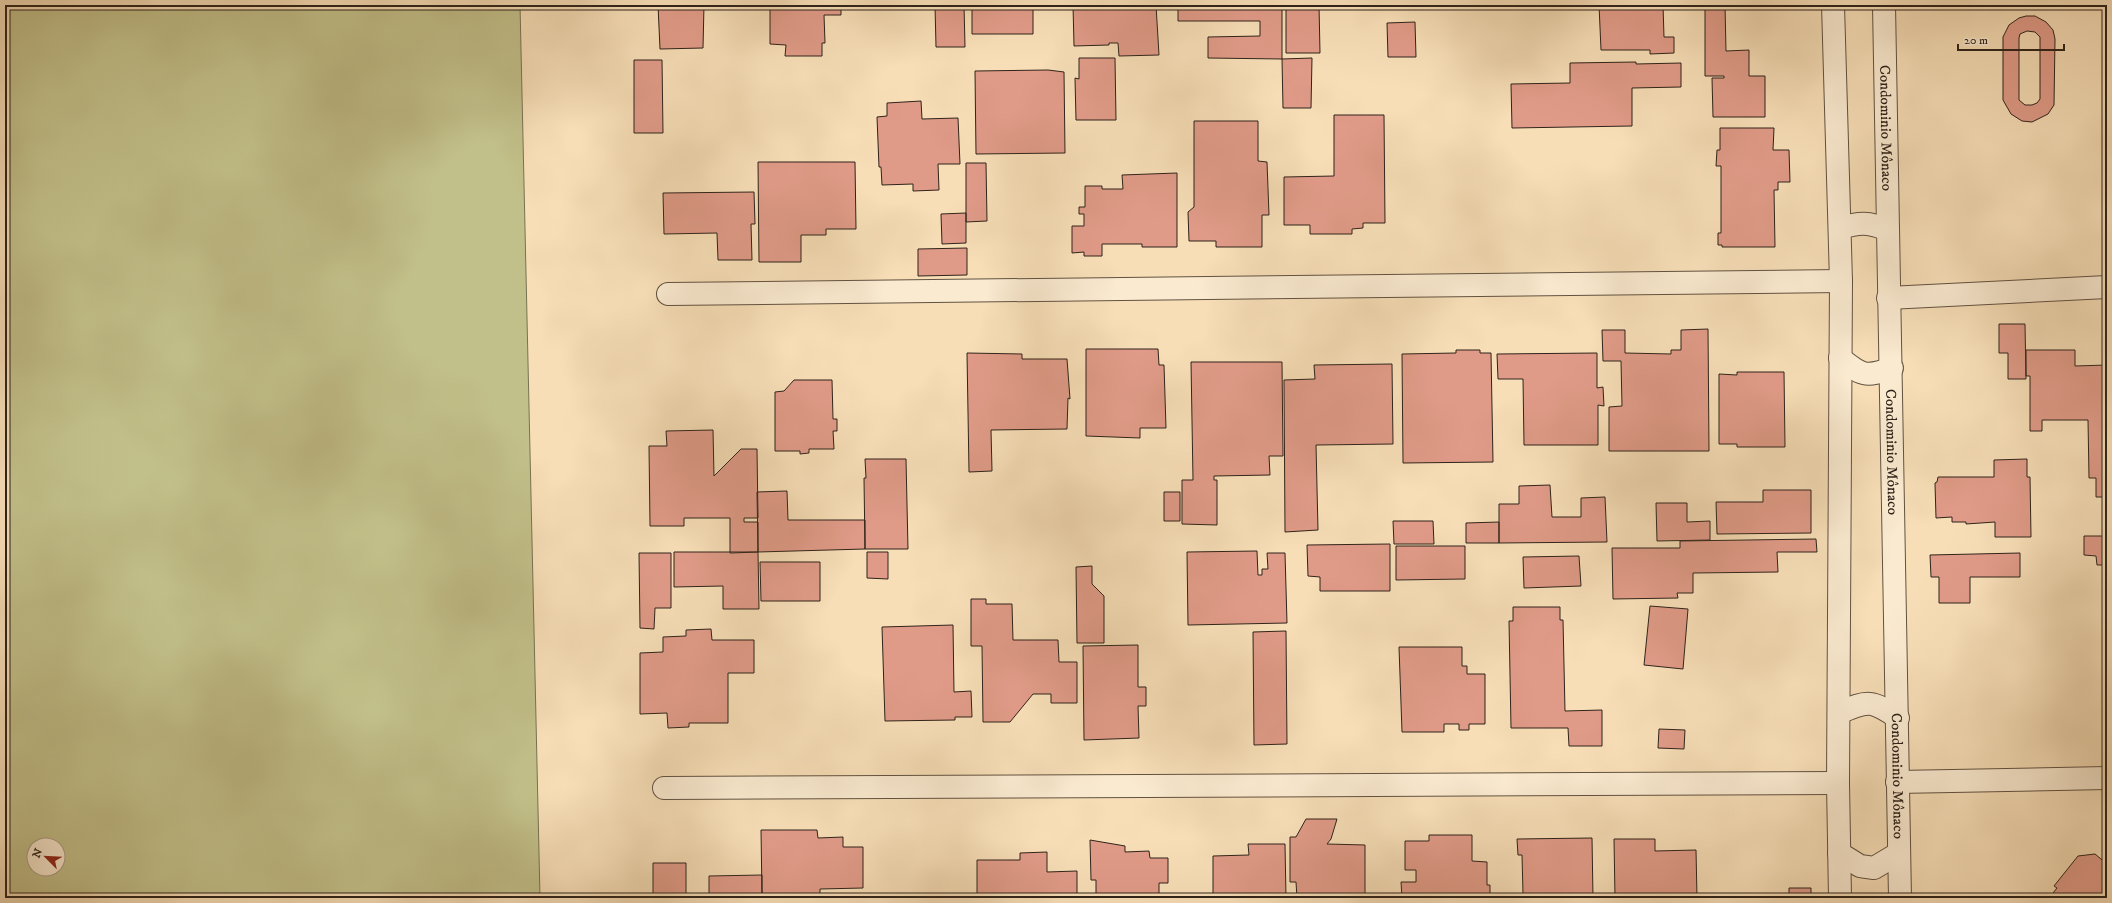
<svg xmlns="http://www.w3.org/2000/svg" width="2112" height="903" viewBox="0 0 2112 903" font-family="'IM FELL DW Pica',serif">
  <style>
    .green { fill: #c2c08a; stroke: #787252; fill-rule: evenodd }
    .building { fill: #e09b88; stroke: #2f231a; fill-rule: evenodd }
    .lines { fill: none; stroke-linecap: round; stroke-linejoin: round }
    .minor-casing { stroke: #615241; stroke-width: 24 }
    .minor { stroke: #faead0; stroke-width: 22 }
    .labels { text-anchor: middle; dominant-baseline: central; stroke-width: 3; stroke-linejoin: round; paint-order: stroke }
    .street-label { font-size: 15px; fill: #2f231a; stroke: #faead0 }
  </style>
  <rect width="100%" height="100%" fill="#f7deb7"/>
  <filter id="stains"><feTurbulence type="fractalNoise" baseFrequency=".005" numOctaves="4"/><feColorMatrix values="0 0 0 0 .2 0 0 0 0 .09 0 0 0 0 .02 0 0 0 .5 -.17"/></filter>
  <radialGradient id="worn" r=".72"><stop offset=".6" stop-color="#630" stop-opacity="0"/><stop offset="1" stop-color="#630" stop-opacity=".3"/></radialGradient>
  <!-- green -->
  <path class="green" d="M5,5h515l20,893h-535zM34,845h24v24h-24z"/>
  <!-- building -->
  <path class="building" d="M658,5h46l-1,43 -43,1z
    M770,5h71v10h-17l1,28h-3v13h-37l1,-11 -16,-1z
    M935,5h29l1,42h-29z
    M972,5h61v29h-61z
    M1073,5h83l3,50 -40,1 -1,-13h-9v2l-35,1z
    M1178,5h104v54l-74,-1v-21l52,-1v-15h-82z
    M1286,5h33l1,48h-34z
    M1599,5h64l1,32h10v16l-24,1v-4h-49z
    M1705,5h20l1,46 23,-1v26h16v41h-52l-1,-39h12v-2h-19z
    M2026,16h9l11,6 7,8 2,9 -1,66 -6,9 -16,8 -10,-1 -11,-7 -8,-14v-63l6,-12 10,-7zM2027,31l8,1 5,5v62l-3,4 -5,2h-7l-6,-5v-62l1,-4z
    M1415,22l1,35h-28l-1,-34z
    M1079,58h36l1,62h-40l-1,-42 4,1z
    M1312,58l-1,50h-28l-1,-49z
    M634,60h28l1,73h-29z
    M1636,62v2l45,-1v24l-49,1v38l-120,2 -1,-44 59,-1v-20z
    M1048,70l16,2 1,81 -89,1 -1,-83z
    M921,101l1,18 36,-1 2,46h-22l1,26 -26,1v-7l-31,1 -1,-18h-2l-2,-50 10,-1v-13z
    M1334,115h50l1,108h-22v5l-11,1v5h-42v-9h-26v-48l50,-1z
    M1194,121h64v40l9,1 2,53h-7v32h-46v-6h-27l-1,-29 6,-5z
    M1720,128h54l-1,22h16l1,32h-12v8h-4l1,57h-53v-2h-4v-12h3v-67h-5l1,-16h3z
    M758,162h97l1,67h-30v6h-25v27h-42z
    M966,163h20l1,58 -21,1z
    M1177,173v74h-35v-3h-40v12h-18v-4l-12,1v-27h12v-12h-5v-7h6v-21h17v3h21l-1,-14z
    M754,192l1,32h-4l1,36h-34l-1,-27 -53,1 -1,-41z
    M966,213v30l-24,1 -1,-30z
    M967,248v27l-49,1v-27z
    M1999,324h26l1,55h-18v-26h-9z
    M1708,329l1,122h-100v-44l13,-1 -1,-45h-18l-1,-31h23v23l46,1v-4h10v-20z
    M1086,349h72l1,16h5l2,63h-26v10l-54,-2z
    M1456,350h24v3h11l2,109 -90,1 -1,-109 54,-1z
    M2026,350h49v16l32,-1v132h-11v-19h-7l-1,-58h-46v11h-12v-55h-4z
    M967,353l55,1v5h45l3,40 -2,-1 -1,31 -76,1 1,41 -23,1z
    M1597,353v35l6,-1 1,19 -6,-1v40h-74l-1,-66h-25l-1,-25z
    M1191,362h91l1,94h-14l1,19 -56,1v4h3v45l-35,-1v-44h11z
    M1392,364l1,80 -77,1 2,85 -33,2 -1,-152 31,-1 -1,-14z
    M1737,372h47l1,75h-48v-3h-18v-70l18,1z
    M794,380h38l1,39h4v12h-4l1,18h-25v4l-9,1v-3h-25v-59l9,-1z
    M713,430l1,46 27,-27h16l1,69h-14v4h14v30l-28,1v-35h-46v8h-34l-1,-80h18l-1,-15z
    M865,459h41l2,90h-43l-1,-71h2z
    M2027,459v18h3l1,60h-36v-15l-29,2v-2h-14v-5l-16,1 -1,-35 2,-1 1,-5h56v-17z
    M1550,485l2,32h29v-19l24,-1 2,45 -108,1v-39h20v-18z
    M1763,490h48v43l-94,1 -1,-32h47z
    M787,491l1,29h77v29l-107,3 -1,-60z
    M1164,492h16v29h-16z
    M1656,503h31v19l23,-1v19l-53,1z
    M1393,521h40l1,23h-40z
    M1499,522v21h-33v-20z
    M2084,536h23v29h-10l-1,-9 -12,-1z
    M1816,539l1,13h-40l1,20 -85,1v20h-16l1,5 -65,1 -1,-51h68v-7z
    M1390,544v47h-70v-14l-12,-1 -1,-31z
    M1396,546h69v33l-69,1z
    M1257,551l1,24h4v-6h6l-1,-16h18l2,70 -99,2 -1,-73z
    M674,552h84l1,57h-36v-23l-49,1z
    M867,552h21v27l-21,-1z
    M639,553h32v55h-16l-1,21 -14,-1z
    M2020,553v24h-50v26h-31v-26h-8l-1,-22z
    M1579,556l2,30 -57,2 -1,-31z
    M760,562h60v39h-59z
    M1092,566v18l12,12v47h-27l-1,-76z
    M971,599h15v5h26l1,36h45l1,22h18v41h-26v-9h-18l-23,28h-27l-1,-76h-11z
    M1650,606l38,3 -5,60 -39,-4z
    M1513,607h47v13h3l2,91 37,-1v36h-33l-1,-18h-57l-2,-107h4z
    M953,625l1,67 17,-1 1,26h-17v3l-70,1 -3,-94z
    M711,629l1,11h42v33h-26v50h-39v4l-21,1 -1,-15 -27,1v-61l23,-1v-15l23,-1v-6z
    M1286,631l1,113 -33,1 -1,-113z
    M1138,645v42h8v19h-8l1,32 -55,2 -1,-94z
    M1399,647h63v19h5v8h18v50h-16v6h-10v-6h-15v8h-42z
    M1659,729l26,1 -1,19 -26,-1z
    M1306,819h31l-6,20 -4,5 38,1v53h-68l-1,-16h-6v-45h6z
    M761,830h56l1,8 25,-1v10h20v41l-43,1v9h-45v-2h-13z
    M1429,835h43v26l15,1v23h3v13h-88l-1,-16h15v-12h-11v-29h24z
    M1592,838l1,60h-85v-3l15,-1 -1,-39h-4l-1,-16z
    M1614,839h41v12l41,-1 1,48h-82z
    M1090,840l35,6v6l24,-1 1,7h18v25h-9v15h-63v-18h-5z
    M1248,844h37l1,54h-73v-42l36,-1z
    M1047,852v20l30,-1v27h-100v-38h43v-7z
    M2095,854l12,10v34h-58l8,-10 -3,-2 24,-30z
    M653,863h33v35h-33z
    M762,875v23h-53v-22z
    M1789,888h22v10h-22z"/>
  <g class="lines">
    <!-- minor casing -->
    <g class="minor-casing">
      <g id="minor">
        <path d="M1833,5l8,276 -3,502 2,115"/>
        <path id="s1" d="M1884,5l16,893"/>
        <path d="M1840,228c20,-6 29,-6 48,2"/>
        <path d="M668,294l1173,-13"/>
        <path d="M1888,298l219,-11"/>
        <path d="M1840,358c21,17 25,20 52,10"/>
        <path d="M1839,713c29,-13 33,-13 59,5"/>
        <path d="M1897,782l210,-4"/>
        <path d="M664,788l1174,-5"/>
        <path d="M1839,853l21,13 14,2 25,-15"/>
      </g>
    </g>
    <!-- minor -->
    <use href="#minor" class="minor"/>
  </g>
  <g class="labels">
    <!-- street labels -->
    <g class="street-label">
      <text stroke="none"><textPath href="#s1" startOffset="123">Condominio Mônaco</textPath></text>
      <text stroke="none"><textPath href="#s1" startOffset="447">Condominio Mônaco</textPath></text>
      <text stroke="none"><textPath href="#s1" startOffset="771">Condominio Mônaco</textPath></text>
    </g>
  </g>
  <!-- margin -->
  <rect width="2112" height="903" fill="none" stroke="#f7deb7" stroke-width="20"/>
  <rect x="6" y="6" width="2100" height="891" fill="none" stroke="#2f231a" stroke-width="2"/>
  <rect x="10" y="10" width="2092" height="883" fill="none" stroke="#2f231a"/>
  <!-- north arrow -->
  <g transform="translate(46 857) rotate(294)"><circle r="19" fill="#faead0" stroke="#a99a87"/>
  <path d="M0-3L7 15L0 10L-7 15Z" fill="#8f2418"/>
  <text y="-6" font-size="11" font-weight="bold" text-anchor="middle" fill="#2f231a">N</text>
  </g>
  <!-- scale -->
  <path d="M1958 44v6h106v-6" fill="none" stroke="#2f231a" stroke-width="2"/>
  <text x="1964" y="44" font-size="12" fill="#2f231a" stroke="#faead0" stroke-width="3" paint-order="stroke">20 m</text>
  <rect width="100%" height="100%" filter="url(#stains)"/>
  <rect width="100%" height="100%" fill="url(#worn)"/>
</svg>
